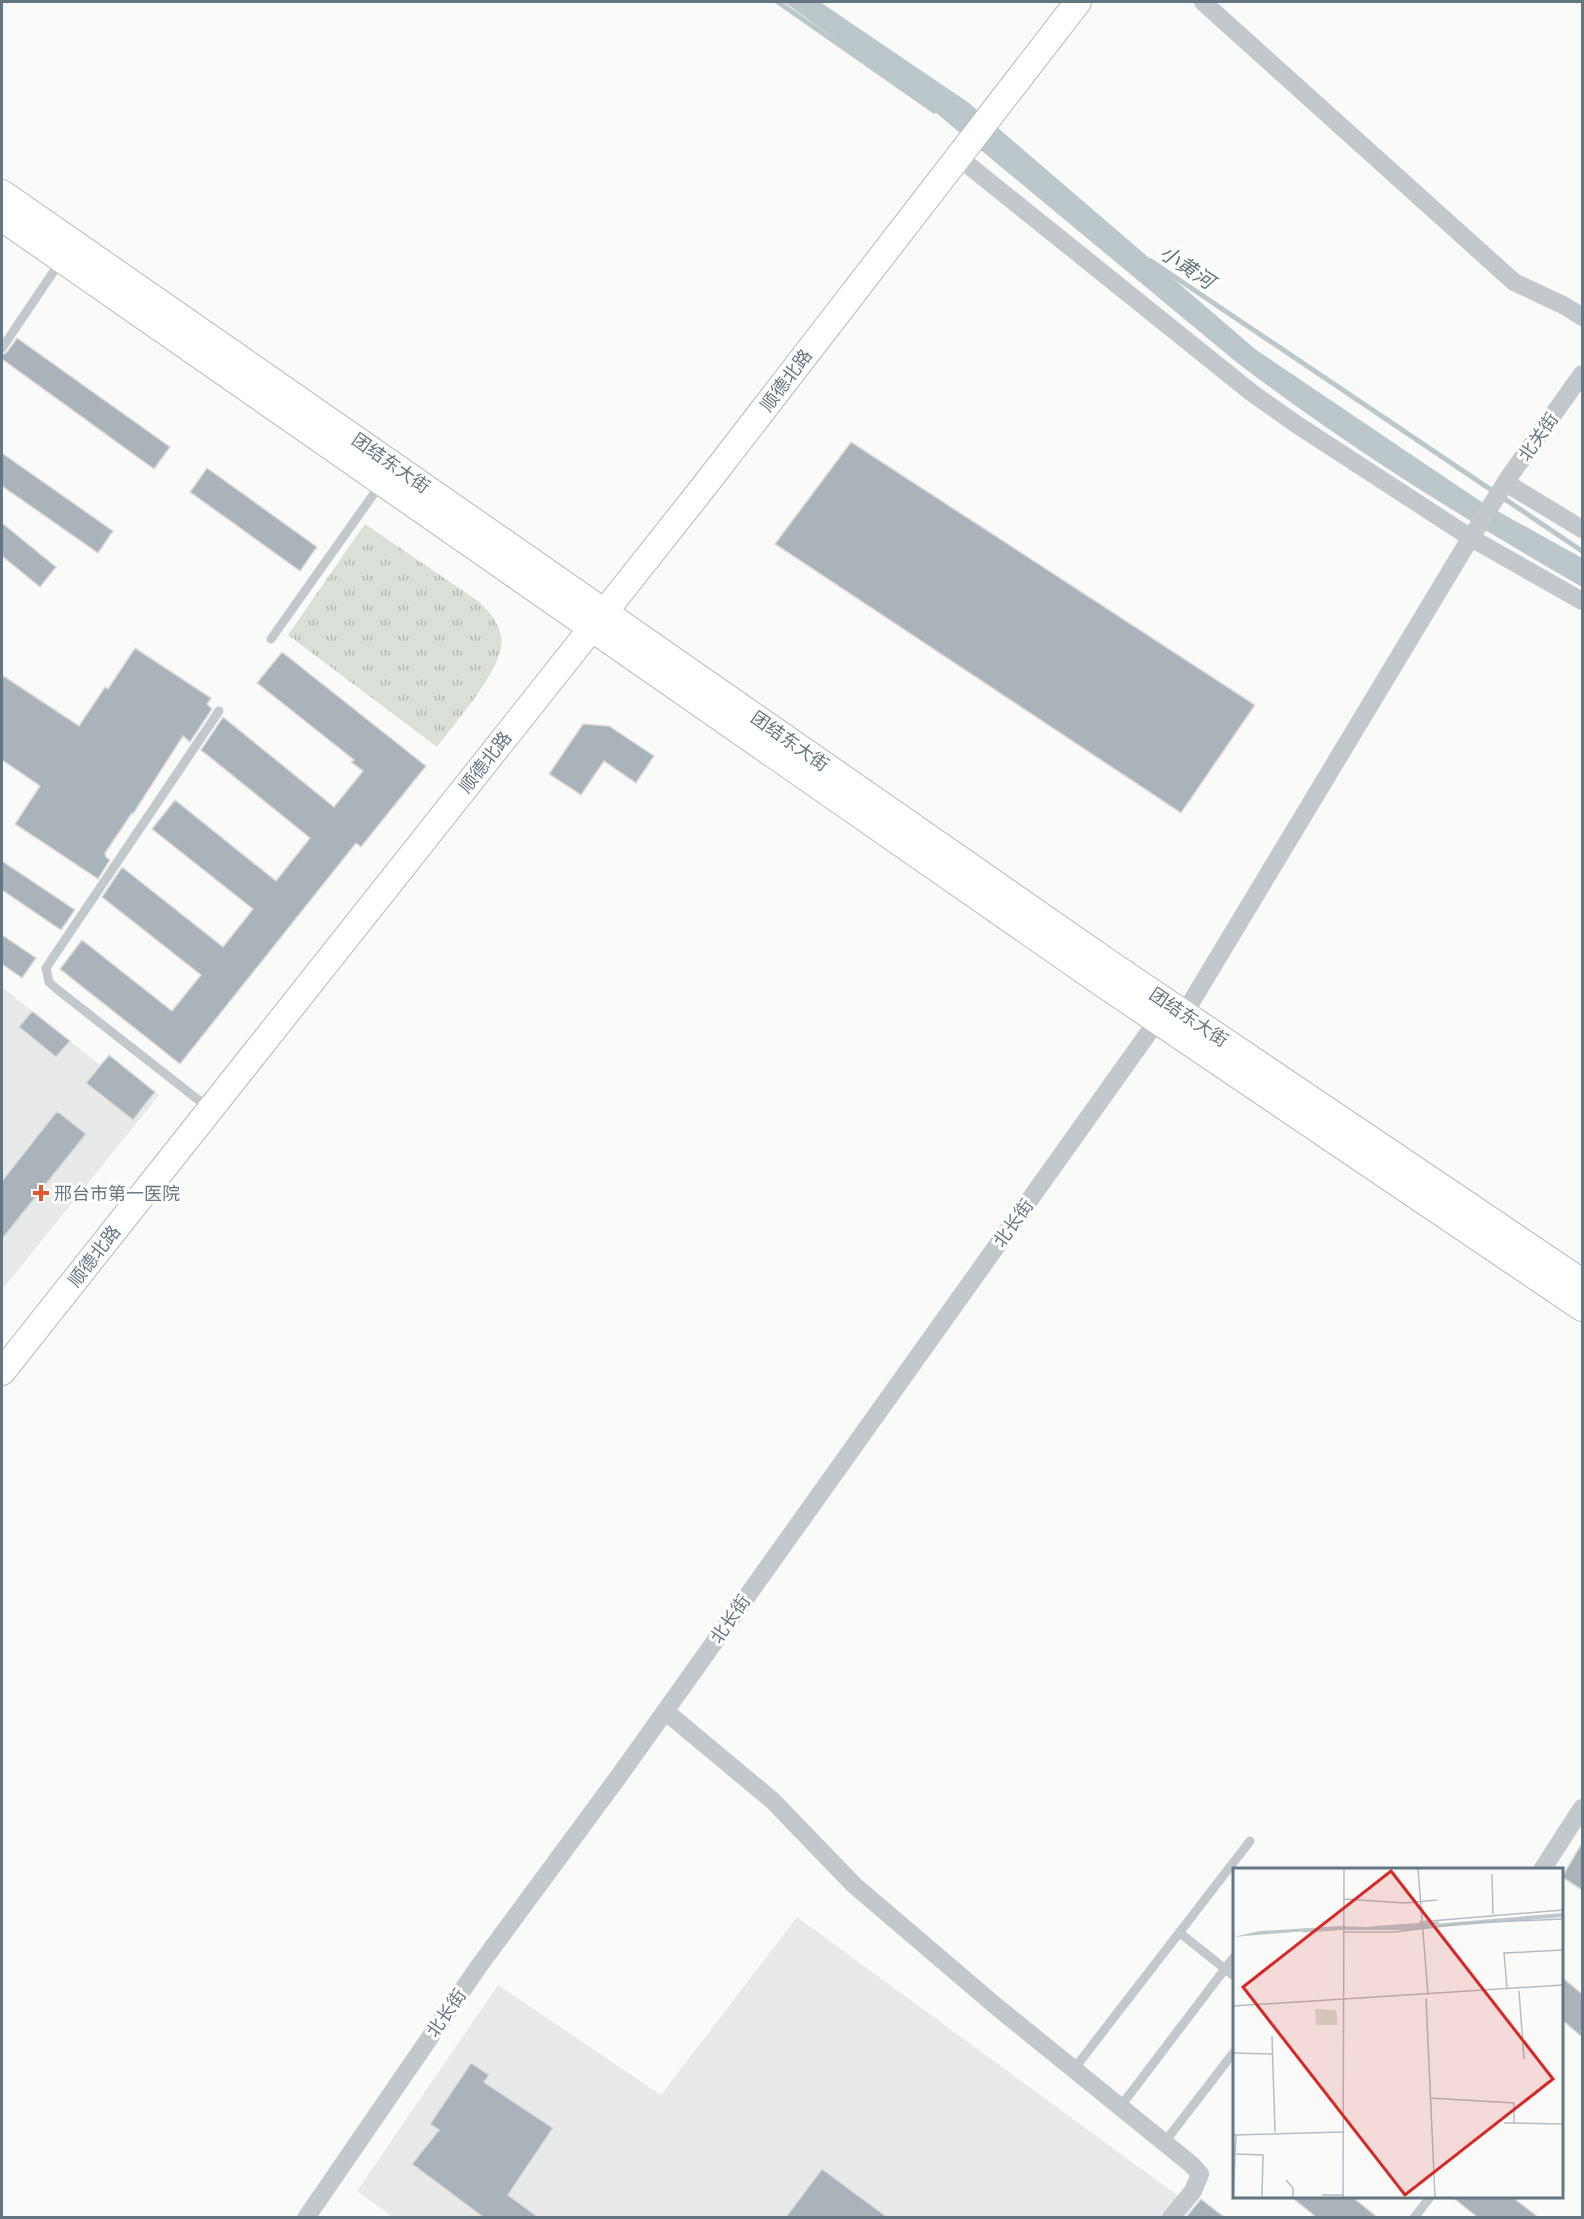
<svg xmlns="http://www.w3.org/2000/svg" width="1584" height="2219" viewBox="0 0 1584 2219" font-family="Poppins,'Noto Sans SC',sans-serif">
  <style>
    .built { fill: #e8e9e9 }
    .grass { fill: url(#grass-tufts) }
    .water { fill: #bbc7cb }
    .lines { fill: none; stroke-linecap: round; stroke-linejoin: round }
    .stream { stroke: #bbc7cb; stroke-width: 5 }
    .building { fill: #aab3b9; stroke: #dcdcda; stroke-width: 1.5 }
    .secondary-casing { stroke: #b3babf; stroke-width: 28 }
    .lane { stroke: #c3c8cc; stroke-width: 9 }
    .street { stroke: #c3c8cc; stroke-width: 18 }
    .secondary { stroke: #fff; stroke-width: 26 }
    .poi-dot { fill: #e4572e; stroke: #fff; stroke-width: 2 }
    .labels { text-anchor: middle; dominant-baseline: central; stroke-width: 6; stroke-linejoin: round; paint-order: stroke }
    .street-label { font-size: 18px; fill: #657683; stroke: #fff }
    .poi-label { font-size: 18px; fill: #657683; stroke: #fff; text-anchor: start }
    .water-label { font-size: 20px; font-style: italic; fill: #60757c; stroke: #fff }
    .inset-river { fill: none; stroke: #bbc7cb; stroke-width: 3 }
    .inset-road { fill: none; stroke: #b5bdc2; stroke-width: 1.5 }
    .view { fill: #d62828; fill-opacity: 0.15; stroke: #d62828; stroke-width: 3 }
    .inset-edge { fill: none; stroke: #657683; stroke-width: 3 }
  </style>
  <defs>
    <pattern id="grass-tufts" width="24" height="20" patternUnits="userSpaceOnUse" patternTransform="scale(1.5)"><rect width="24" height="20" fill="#dadfd7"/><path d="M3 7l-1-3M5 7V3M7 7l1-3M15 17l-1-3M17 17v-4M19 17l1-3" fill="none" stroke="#b4b9b4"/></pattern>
  </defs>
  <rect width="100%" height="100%" fill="#fafaf8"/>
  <!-- built -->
  <path class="built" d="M2,987l98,78 9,-10 50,40 -157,195z
    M797,1917l384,281 -18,20h-769l-37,-27 141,-206 163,110z"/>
  <!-- grass -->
  <path class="grass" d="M365,524l113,77c10,9 20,20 23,35 7,28 -47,88 -64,111l-149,-112z"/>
  <!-- water -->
  <path class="water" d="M784,2h36l149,101 286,246 228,154 99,55v29c-120,-69 -237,-142 -347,-226l-306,-254z"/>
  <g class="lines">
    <!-- stream -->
    <path class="stream" d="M778,2l156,109
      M1151,261l431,290"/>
  </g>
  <!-- building -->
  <path class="building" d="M17,338l153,109 -16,22 -152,-110v-4l5,-3z
    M851,442l404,263 -74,108 -406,-269z
    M2,453l111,78 -15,22 -96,-67z
    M207,468l110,79 -17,24 -110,-79z
    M2,523l54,44 -16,20 -38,-31z
    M135,648l76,50 -4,6 5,5 -22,33 -7,-6 -50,78 -1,-1 -27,40 1,4 4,3 -12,19 -83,-55 25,-38 -38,-26v-85l77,51 26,-39 3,2z
    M282,652l144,114 -65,81 -5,-4 -176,221 -120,-95 22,-29 90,71 29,-36 -99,-78 20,-30 101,80 30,-38 -101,-80 23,-29 101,81 34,-43 -109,-88 22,-33 111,90 29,-36 -12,-9 3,-2 -97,-77z
    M583,724l26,2 45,30 -18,27 -32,-22 -23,34 -32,-21z
    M2,861l73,49 -14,20 -59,-40z
    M2,935l34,23 -14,20 -20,-14z
    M32,1011l38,30 -14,16 -37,-30z
    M109,1055l46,37 -22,28 -47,-37z
    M57,1111l29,23 -84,105v-58z
    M1582,1843v47l-20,-13z
    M1562,1977l20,17v43l-20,-17z
    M471,2063l18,12 -5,7 69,46 -45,67 30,22h-55l-71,-53 27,-34 -9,-6z
    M822,2169l65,48h-101z
    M1290,2196h61l26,21h-61z
    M1451,2196h60l27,21h-61z
    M1201,2199l23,18h-38z"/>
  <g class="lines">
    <!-- secondary casing -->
    <g class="secondary-casing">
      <path id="secondary" d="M2,193l1110,772 470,317
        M2,218l1098,764 482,326
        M2,1372l700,-883 376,-487"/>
    </g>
    <!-- lane -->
    <path class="lane" d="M2,348l58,-86
      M271,639l109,-154
      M210,1109l-152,-119 -9,-8 -3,-14 173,-257
      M1180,1933l54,43
      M1074,2069l176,-228
      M1120,2107l114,-150
      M1164,2143l70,-91
      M1414,2218l17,-22"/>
    <!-- street -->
    <path class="street" d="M1203,2l311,280 51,24 17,11
      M957,156l295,237 44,31 175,114 111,63
      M1506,483l76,46
      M1184,1014l281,-467 44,-70 73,-103
      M665,1711l108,90 81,84 143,122 195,158 8,9 -7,17 -22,27
      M1542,1870l40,-62
      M306,2218l173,-252 140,-190 538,-755"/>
    <!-- secondary -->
    <use href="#secondary" class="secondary"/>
  </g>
  <!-- markers -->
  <path class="poi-dot" d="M38 1184h6v6h6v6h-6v6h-6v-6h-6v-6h6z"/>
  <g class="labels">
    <!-- street labels -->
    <g class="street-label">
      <text transform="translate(786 380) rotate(-53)">顺德北路</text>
      <text transform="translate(1538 437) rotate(-55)">北关街</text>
      <text transform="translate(391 463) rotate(35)">团结东大街</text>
      <text transform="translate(790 741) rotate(35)">团结东大街</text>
      <text transform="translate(485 762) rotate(-52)">顺德北路</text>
      <text transform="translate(1189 1017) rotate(34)">团结东大街</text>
      <text transform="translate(1013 1223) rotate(-54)">北长街</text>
      <text transform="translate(94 1256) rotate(-52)">顺德北路</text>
      <text transform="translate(730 1619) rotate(-55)">北长街</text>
      <text transform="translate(446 2013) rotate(-55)">北长街</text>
    </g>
    <!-- poi labels -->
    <g class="poi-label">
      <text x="54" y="1193">邢台市第一医院</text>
    </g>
    <!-- water labels -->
    <g class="water-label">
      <text transform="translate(1187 267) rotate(34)">小黄河</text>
    </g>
  </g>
  <!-- overview -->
  <g transform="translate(1233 1868)">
    <rect width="330" height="330" fill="#fafaf8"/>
    <path d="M82,141l21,1 2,15h-22z" fill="#dadfd7"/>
    <path d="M330,45v4l-157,13h-86l-87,7 27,-6 81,-5 45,2z" fill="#bbc7cb"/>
    <path class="inset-river" d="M136,60l70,-5M70,63l34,-2"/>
    <path class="inset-road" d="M185,1l10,126M259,6l1,40M111,31l61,4 32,-3M186,54l144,-12M111,64h51l73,-9 95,-4M274,120l-3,-35 59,-3M286,123l5,68M193,130l9,199M0,138l330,-21M39,168l3,96M0,185l39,1M197,230l84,5v20M271,255l59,1M0,267l110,-3M3,286l27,1 -1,42M53,312l7,8v9M89,327h21M0,329l3,-62M110,329l1,-328"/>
    <path class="view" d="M158,3l162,208 -148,116 -162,-208z"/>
    <rect width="330" height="330" class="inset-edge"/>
  </g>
  <!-- border -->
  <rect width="1584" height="2219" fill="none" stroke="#657683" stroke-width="6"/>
</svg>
